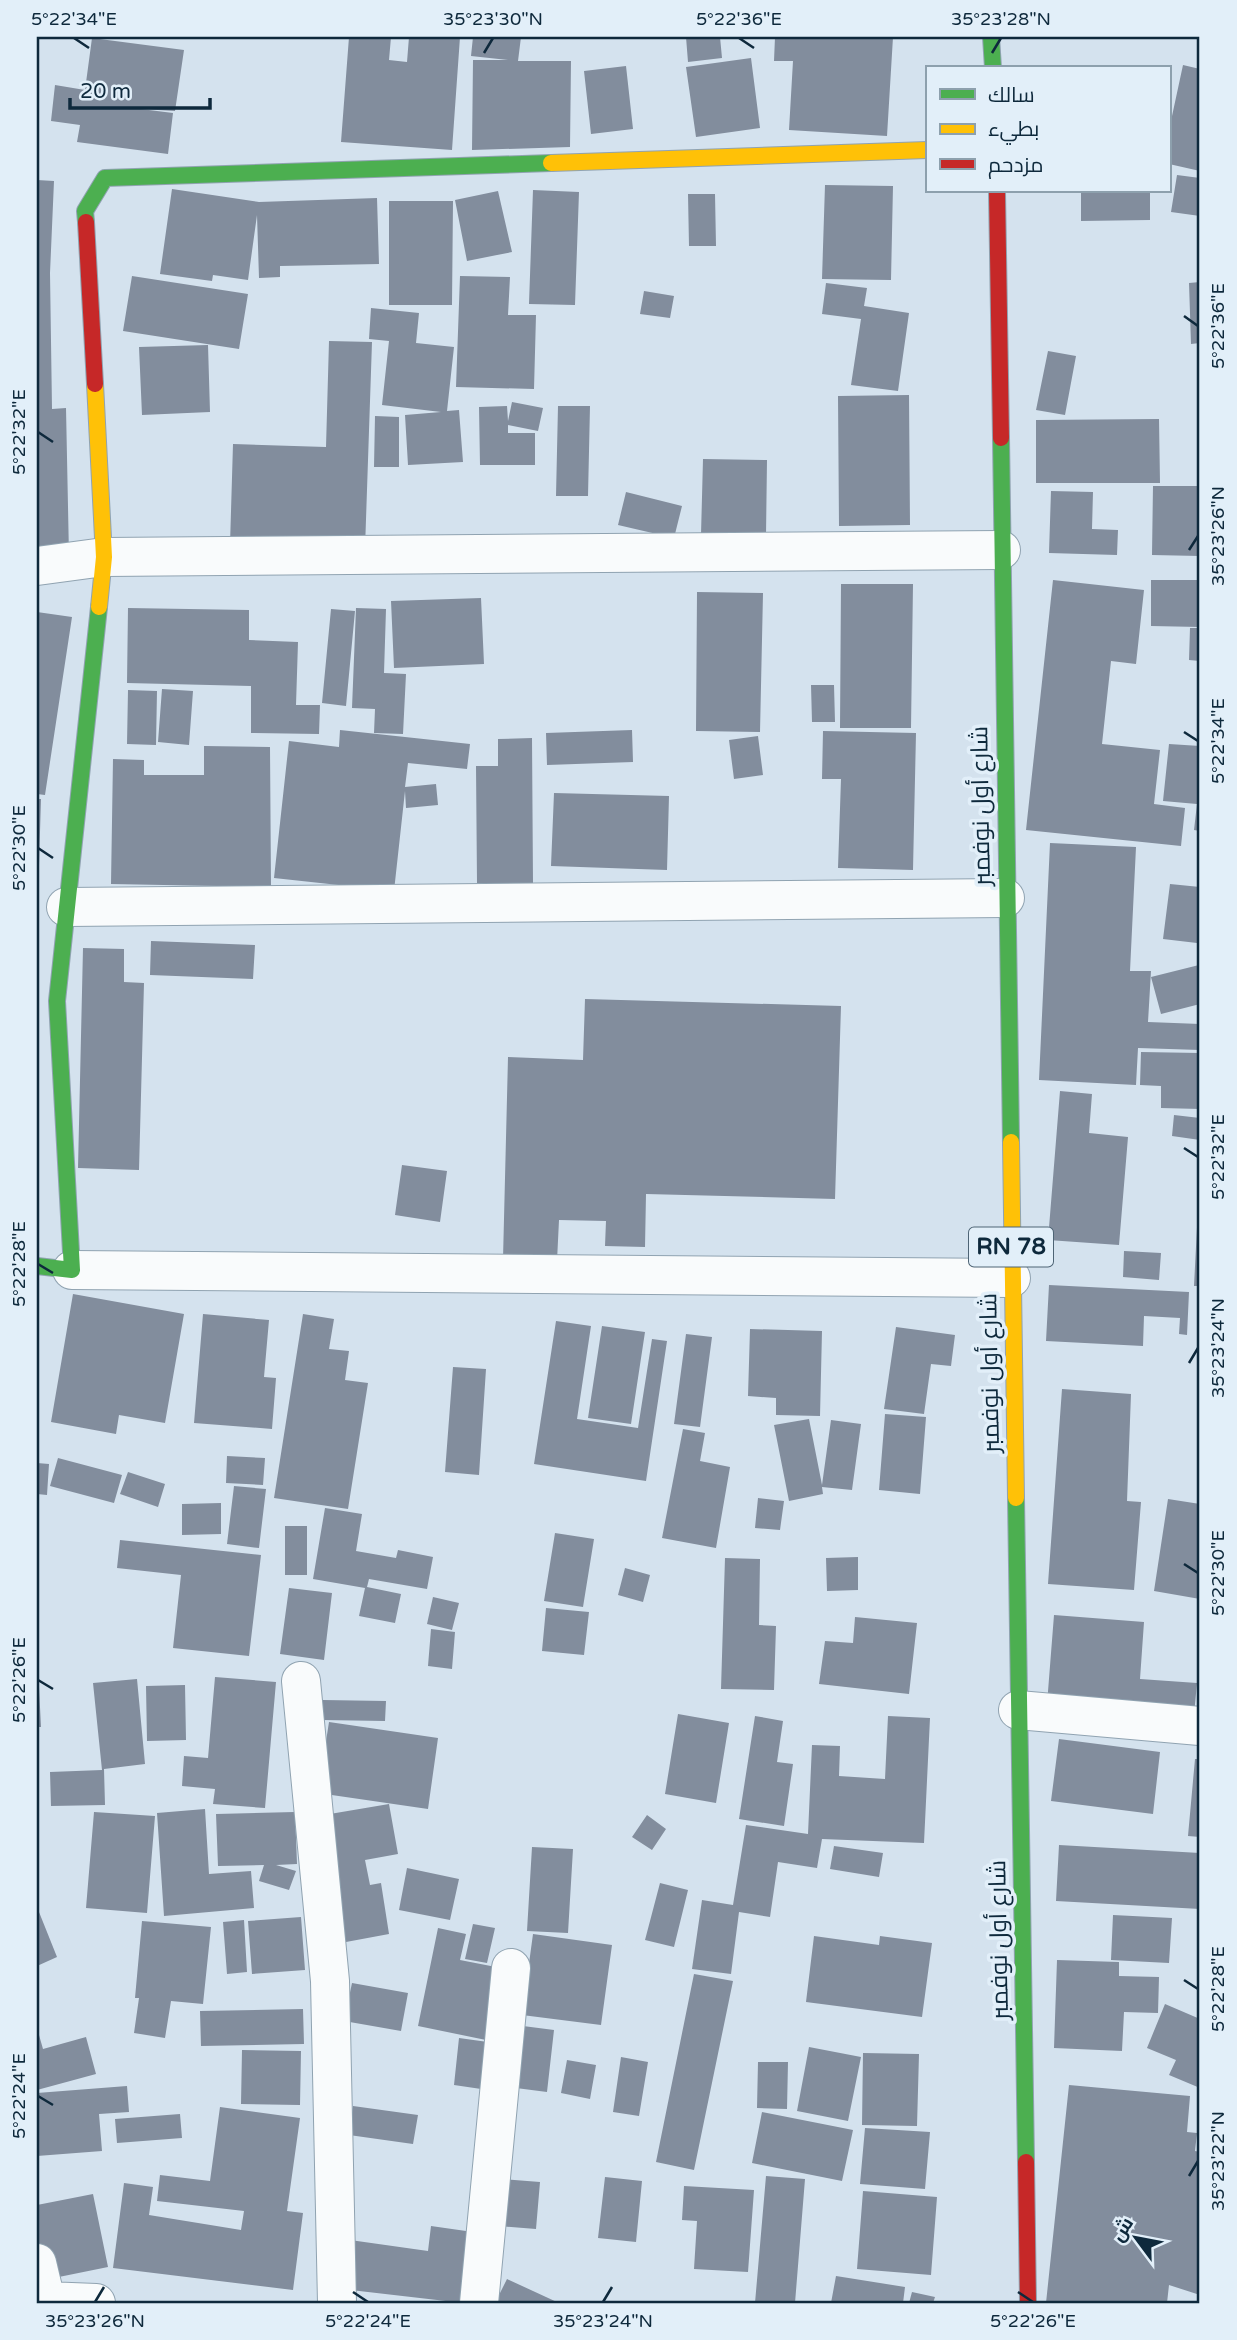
<svg xmlns="http://www.w3.org/2000/svg" width="1237" height="2340" viewBox="0 0 1237 2340" font-family="'Varela Round',Cairo,sans-serif">
  <style>
    .building { fill: #828d9d }
    .lines { fill: none; stroke-linecap: round; stroke-linejoin: round }
    .street-casing { stroke: #90a3b1; stroke-width: 40 }
    .fast-casing { stroke: #90a3b1; stroke-width: 18 }
    .slow-casing { stroke: #90a3b1; stroke-width: 18 }
    .jam-casing { stroke: #90a3b1; stroke-width: 18 }
    .street { stroke: #f9fbfc; stroke-width: 38 }
    .fast { stroke: #4caf50; stroke-width: 16 }
    .slow { stroke: #ffc107; stroke-width: 16 }
    .jam { stroke: #c62828; stroke-width: 16 }
    .ticks { fill: none; stroke: #0e293c; stroke-width: 2.5 }
    .labels { text-anchor: middle; dominant-baseline: central; stroke-width: 7; stroke-linejoin: round; paint-order: stroke }
    .shield { fill: #e2eff9; stroke: #4e6475; stroke-width: 2 }
    .shield-label { font-size: 23px; font-weight: bold; fill: #0e293c }
    .street-label { font-size: 24px; fill: #0e293c; stroke: #e2eff9 }
    .neatline { fill: none; stroke: #0e293c; stroke-width: 2.5 }
    .ticks-label { font-size: 18px; text-anchor: middle; fill: #0e293c }
  </style>
  <rect width="100%" height="100%" fill="#d4e2ee"/>
  <!-- building -->
  <path class="building" d="M349,37h42l-2,23 18,2 2,-25h51l-8,113 -111,-8z
    M473,37h48l-3,24h53l-1,86 -98,3 1,-90h35l-37,-4z
    M686,37h34l2,21 -34,4z
    M775,37h118l-6,99 -98,-6 4,-69h-19z
    M92,38l92,12 -9,61 -34,-2 32,4 -5,41 -91,-12 3,-17 -29,-4 4,-36 30,5z
    M751,58l9,70 -64,9 -10,-70z
    M1183,65l17,4v102l-31,-7v-34z
    M626,66l7,63 -42,5 -7,-63z
    M1177,175l23,3v38l-29,-4z
    M37,180l17,1 -4,92 2,136 14,-1 3,148h-32z
    M825,185l68,1 -2,94 -69,-1z
    M172,189l87,13 118,-4 2,66 -99,2v11l-21,1 -2,-63 -9,65 -35,-5 -1,6 -52,-7z
    M533,190l46,2 -4,113 -46,-1z
    M498,191l14,61 -45,9 -12,-61z
    M1081,191h69v29l-69,1z
    M688,194h27l1,52h-27z
    M389,201h64l-1,104h-63z
    M132,276l116,18 -9,55 -116,-18z
    M460,276l50,1 -2,38h28l-2,74 -78,-2z
    M1200,282v61l-9,1 -2,-61z
    M826,283l41,5 -3,18 45,7 -11,78 -47,-6 10,-66 -39,-5z
    M644,291l30,5 -4,22 -30,-4z
    M371,308l48,5 -3,30 38,4 -7,64 12,-1 4,52 -55,3 -3,-50 36,-3 -59,-7 7,-64 -20,-2z
    M329,341l43,1 -7,207 -135,-4 3,-101 93,3z
    M208,345l2,67 -68,3 -3,-68z
    M1048,351l28,5 -11,59 -29,-5z
    M909,395l1,130 -71,1 -1,-130z
    M512,402l31,6 -5,23 -30,-6v8h27v32h-55l-1,-58 28,-1 1,15z
    M558,406h32l-2,90h-32z
    M375,416l24,1v50h-25z
    M1159,419l1,64h-124v-63z
    M703,459l64,1 -1,75h-65z
    M1153,486h47v70l-48,-1z
    M1051,491l42,1 -1,37 26,1 -1,25 -68,-2z
    M626,492l56,14 -8,32 -56,-13z
    M1053,580l91,10 -8,74 -25,-3 -9,83 58,6 -6,54 31,4 -4,38 -155,-16z
    M1151,580h49v47l-49,-1z
    M841,584h72l-2,144h-71z
    M697,592l66,1 -3,139 -64,-1z
    M481,598l3,66 -90,4 -3,-67z
    M128,608l121,2v30l49,2 -2,63h24l-1,29 -68,-1v-47l-124,-3z
    M356,608l30,1 -2,64 22,1 -3,60 -29,-1 1,-24 -23,-1z
    M331,609l24,2 -9,95 -24,-3z
    M37,612l35,5 -27,178 -8,-1z
    M1190,628h10v33l-11,-1z
    M811,685h23l1,37h-23z
    M162,689l31,2 -4,54 -31,-3z
    M128,690l29,1 -1,54 -29,-1z
    M340,730l130,14 -3,25 -59,-6 -3,24 31,-3 2,21 -32,3 -1,-17 -11,100 -120,-13 15,-137 50,6z
    M632,730l1,32 -86,3 -1,-32z
    M823,731l93,2 -3,137 -75,-2 3,-89h-19z
    M758,736l5,39 -29,4 -5,-39z
    M532,738l1,145h-56l-1,-117h22v-27z
    M1169,744l31,2v85l-6,-1 3,-26 -34,-3z
    M204,746l66,1 1,140 -160,-3 2,-125 31,1v15h60z
    M554,793l115,3 -2,74 -116,-4z
    M37,799h4l-2,66h-2z
    M1050,843l86,4 -6,124h21l-3,51 52,2v26l-62,-2 -2,37 -97,-5z
    M1170,884l30,3 -3,56 -34,-4z
    M151,941l104,4 -2,34 -103,-4z
    M83,948l41,1v33l20,1 -5,187 -61,-2z
    M1199,965l1,39 -39,10 -10,-37z
    M585,999l256,7 -6,193 -189,-5 -1,53 -40,-1 1,-25 -47,-1 -2,41 -54,-2 5,-202 75,3z
    M1141,1052l59,1v56l-39,-1v-22l-21,-1z
    M1060,1091l32,3 -3,39 39,4 -9,108 -71,-5z
    M1174,1115l26,3v22l-28,-4z
    M402,1165l45,6 -7,51 -45,-7z
    M1198,1208h2v78h-6z
    M1124,1251l37,2 -2,27 -36,-3z
    M1049,1285l140,7 -2,43 -8,-1 1,-16 -36,-2 -1,30 -97,-5z
    M73,1294l111,20 -19,109 -46,-8 -3,19 -65,-12z
    M203,1314l66,6 -5,57 12,1 -4,51 -78,-6z
    M303,1314l31,5 -5,30 20,2 -4,29 23,3 -20,126 -74,-11z
    M556,1321l35,5 -14,93 61,9 14,-89 15,2 -21,140 -112,-17z
    M602,1326l43,6 -14,92 -43,-6z
    M896,1327l59,8 -4,31 -20,-2 -7,50 -40,-5z
    M750,1329l72,2 -2,85 -44,-1v-17l-28,-2z
    M686,1334l26,3 -12,90 -26,-3z
    M453,1367l33,2 -7,106 -34,-3z
    M1062,1389l69,5 -4,107 14,1 -7,88 -86,-6z
    M885,1414l41,3 -6,77 -41,-4z
    M809,1419l13,66 9,-65 30,4 -9,66 -30,-3 1,7 -34,7 -15,-76z
    M683,1429l22,4 -5,28 30,6 -14,81 -54,-10z
    M227,1456l38,2 -2,27 -37,-2z
    M58,1458l64,17 -8,28 -64,-17z
    M37,1463l12,1 -2,31 -10,-1z
    M128,1472l37,12 -7,23 -38,-13z
    M234,1486l32,3 -7,59 -32,-4z
    M758,1498l26,3 -4,29 -25,-2z
    M1168,1499l32,5v95l-46,-8z
    M221,1503v31l-39,1v-31z
    M325,1508l37,6 -6,37 40,7 2,-8 35,7 -6,32 -58,-10 -2,8 34,7 -6,29 -36,-7 6,-28 -52,-9z
    M285,1526h22v49h-22z
    M555,1533l39,6 -11,68 -39,-6z
    M120,1540l141,15 -12,101 -76,-8 8,-73 -64,-7z
    M858,1557v33l-31,1 -1,-33z
    M725,1558l35,1 -1,66 17,1 -2,64 -53,-1z
    M625,1568l25,7 -7,27 -25,-7z
    M289,1588l43,5 -8,67 -44,-6z
    M433,1597l26,6 -7,27 -25,-6z
    M546,1608l43,4 -5,43 -42,-4z
    M1054,1615l90,7 -4,57 57,4 -3,32 -147,-11z
    M855,1617l62,6 -8,71 -90,-10 6,-43 28,2z
    M431,1629l24,3 -3,37 -24,-3z
    M215,1677l61,5 -11,126 -52,-4 2,-15 -33,-3 2,-30 24,2z
    M137,1679l8,85 -41,5 1,36 -54,1 -1,-34 52,-2 -9,-87z
    M185,1685l1,55 -39,1 -1,-55z
    M37,1687h2l2,40h-4z
    M323,1700l63,1 -1,20 -63,-1z
    M678,1714l51,9 -13,80 -51,-9z
    M755,1716l28,5 -6,41 16,2 -9,62 -45,-7z
    M888,1716l42,2 -6,125 -102,-4 -5,29 -39,-6 -8,55 -31,-5 -8,62 -39,-5 10,-69 31,5 13,-80 62,9 4,-89 28,1 -1,30 46,3z
    M329,1722l109,16 -10,71 -110,-16z
    M1059,1739l101,13 -7,62 -102,-13z
    M1195,1759h5v78l-12,-1z
    M389,1804l9,50 -33,6 5,25 11,-2 8,51 -43,8 -22,-127z
    M205,1809l4,65 42,-3 3,37 -90,8 -7,-103z
    M94,1812l61,4 -8,97 -61,-5z
    M295,1812l2,52 -21,1 20,6 -7,19 -30,-9 5,-16 -46,1 -2,-52z
    M647,1815l19,14 -14,21 -20,-13z
    M1059,1845l141,8v56l-144,-8z
    M834,1846l49,7 -4,24 -49,-8z
    M532,1847l41,2 -5,84 -41,-2z
    M407,1868l52,11 -9,41 -51,-10z
    M660,1883l28,7 -14,57 -29,-7z
    M37,1907l20,50 -20,9z
    M1113,1915l59,3 -3,45 -58,-3z
    M301,1917l4,53 -53,4 -4,-53z
    M244,1920l3,52 -20,2 -4,-52z
    M142,1921l69,6 -8,77 -32,-3 -6,37 -31,-5 5,-35h-4z
    M473,1924l22,4 -8,35 -22,-4z
    M438,1928l28,6 -6,26 41,8 -15,72 -68,-14z
    M533,1934l79,11 -11,80 -79,-10z
    M814,1936l65,9 1,-9 52,7 -10,74 -116,-15z
    M1057,1960l62,2v14l40,1 -1,36 -34,-1 -2,39 -68,-3z
    M694,1974l39,7 -39,189 -38,-8z
    M352,1983l56,10 -7,38 -57,-10z
    M1165,2004l35,15v69l-31,-13 7,-15 -29,-12z
    M303,2009l1,35 -103,2 -1,-35z
    M523,2026l31,4 -7,62 -31,-4z
    M37,2028l6,21 43,-12 10,37 -59,16z
    M459,2038l36,5 -7,47 -34,-5z
    M809,2047l52,10 -13,64 -51,-10z
    M242,2050l59,1 -1,54 -59,-1z
    M863,2053l56,1 -2,72 -55,-1z
    M621,2057l27,5 -9,54 -26,-4z
    M567,2060l29,5 -6,34 -29,-6z
    M758,2062h30l-1,47 -30,-1z
    M1069,2085l121,11 -3,36 10,1 -2,18 5,1v143l-31,-10 -2,18h-121z
    M127,2086l2,26 -30,2 3,37 -65,5v-63z
    M353,2106l65,9 -5,29 -64,-9z
    M220,2107l80,11 -13,93 16,2 -10,77 -180,-22 11,-85 29,4 -4,28 92,15 3,-19 -87,-10 3,-26 50,6z
    M762,2112l91,18 -11,51 -90,-18z
    M180,2114l2,24 -65,5 -2,-24z
    M865,2128l65,4 -5,57 -65,-5z
    M766,2176l39,3 -10,124h-40z
    M605,2177l37,4 -6,61 -38,-4z
    M502,2179l38,3 -4,47 -37,-3z
    M684,2186l70,4 -6,82 -54,-3 3,-48 -15,-1z
    M863,2191l74,6 -6,78 -74,-6z
    M93,2194l15,73 -64,13 -7,-36v-39z
    M431,2226l42,6 -10,71 -121,-14 8,-49 78,11z
    M836,2276l69,11 -2,16h-72z
    M507,2279l52,24h-64z
    M912,2292l23,5 -2,6h-24z"/>
  <g class="lines">
    <!-- street casing -->
    <g class="street-casing">
      <path id="street" d="M37,566l67,-9 897,-7
        M66,907l939,-9
        M72,1270l939,8
        M301,1681l29,300 7,322
        M1018,1710l182,16
        M37,2263l9,38 50,2
        M479,2303l32,-335"/>
    </g>
    <!-- fast casing -->
    <g class="fast-casing">
      <path id="fast" d="M991,37l2,31
        M86,222l-1,-11 20,-33 446,-15
        M1001,438l10,704
        M37,1266l35,4 -15,-269 42,-394
        M1016,1498l10,664"/>
    </g>
    <!-- slow casing -->
    <g class="slow-casing">
      <path id="slow" d="M551,163l376,-13
        M95,384l9,173 -5,50
        M1011,1142l5,356"/>
    </g>
    <!-- jam casing -->
    <g class="jam-casing">
      <path id="jam" d="M997,191l4,247
        M86,222l9,162
        M1026,2162l2,141"/>
    </g>
    <!-- street -->
    <use href="#street" class="street"/>
    <!-- fast -->
    <use href="#fast" class="fast"/>
    <!-- slow -->
    <use href="#slow" class="slow"/>
    <!-- jam -->
    <use href="#jam" class="jam"/>
  </g>
  <!-- ticks -->
  <path class="ticks" d="M74,38l15,10M739,38l15,10M484,53l9,-15M992,53l9,-15M1184,316l14,10M38,432l15,10M1189,550l9,-14M1184,732l14,9M38,848l15,10M1184,1148l14,9M38,1264l15,9M1189,1363l9,-15M1184,1564l14,9M38,1680l15,9M1184,1980l14,9M38,2096l15,9M1189,2176l9,-15M353,2292l15,10M1018,2292l15,10M95,2302l9,-15M603,2302l9,-15"/>
  <g class="labels">
    <!-- shield labels -->
    <rect class="shield" x="969" y="1227.5" width="84" height="39" rx="5"/>
    <g class="shield-label">
      <text x="1011" y="1247">RN 78</text>
    </g>
    <!-- street labels -->
    <g class="street-label">
      <text transform="translate(981 806) rotate(-91)">شارع أول نوفمبر</text>
      <text transform="translate(990 1373) rotate(-91)">شارع أول نوفمبر</text>
      <text transform="translate(999 1940) rotate(-91)">شارع أول نوفمبر</text>
    </g>
  </g>
  <!-- border -->
  <rect width="1237" height="2340" fill="none" stroke="#e2eff9" stroke-width="77"/>
  <!-- legend -->
  <rect x="926" y="66" width="245" height="126" fill="#e2eff9" stroke="#8da0ad" stroke-width="2"/>
  <rect x="940" y="89" width="35" height="10" fill="#4caf50" stroke="#8da0ad" stroke-width="2"/>
  <text x="988" y="102" font-size="21" fill="#0e293c">سالك</text>
  <rect x="940" y="124" width="35" height="10" fill="#ffc107" stroke="#8da0ad" stroke-width="2"/>
  <text x="988" y="136" font-size="21" fill="#0e293c">بطيء</text>
  <rect x="940" y="159" width="35" height="10" fill="#c62828" stroke="#8da0ad" stroke-width="2"/>
  <text x="988" y="172" font-size="21" fill="#0e293c">مزدحم</text>
  <!-- north arrow -->
  <g transform="translate(1136 2238) rotate(302)" stroke="#e2eff9" stroke-width="5" paint-order="stroke">
  <path d="M0-5L12 26L0 18L-12 26Z" fill="#0e293c"/>
  <text y="-10" font-size="19" font-weight="bold" text-anchor="middle" fill="#0e293c">ش</text>
  </g>
  <!-- scale -->
  <path d="M70 98v10h140v-10" fill="none" stroke="#0e293c" stroke-width="3.5"/>
  <text x="80" y="98" font-size="21" fill="#0e293c" stroke="#e2eff9" stroke-width="5" paint-order="stroke">20 m</text>
  <rect x="38" y="38" width="1160" height="2264" class="neatline"/>
  <g class="ticks-label">
    <text x="74" y="25">5°22'34"E</text>
    <text x="493" y="25">35°23'30"N</text>
    <text x="739" y="25">5°22'36"E</text>
    <text x="1001" y="25">35°23'28"N</text>
    <text transform="translate(1218 326) rotate(-90)" y="6">5°22'36"E</text>
    <text transform="translate(19 432) rotate(-90)" y="6">5°22'32"E</text>
    <text transform="translate(1218 536) rotate(-90)" y="6">35°23'26"N</text>
    <text transform="translate(1218 741) rotate(-90)" y="6">5°22'34"E</text>
    <text transform="translate(19 848) rotate(-90)" y="6">5°22'30"E</text>
    <text transform="translate(1218 1157) rotate(-90)" y="6">5°22'32"E</text>
    <text transform="translate(19 1264) rotate(-90)" y="6">5°22'28"E</text>
    <text transform="translate(1218 1348) rotate(-90)" y="6">35°23'24"N</text>
    <text transform="translate(1218 1573) rotate(-90)" y="6">5°22'30"E</text>
    <text transform="translate(19 1680) rotate(-90)" y="6">5°22'26"E</text>
    <text transform="translate(1218 1989) rotate(-90)" y="6">5°22'28"E</text>
    <text transform="translate(19 2096) rotate(-90)" y="6">5°22'24"E</text>
    <text transform="translate(1218 2161) rotate(-90)" y="6">35°23'22"N</text>
    <text x="95" y="2327">35°23'26"N</text>
    <text x="368" y="2327">5°22'24"E</text>
    <text x="603" y="2327">35°23'24"N</text>
    <text x="1033" y="2327">5°22'26"E</text>
  </g>
</svg>
